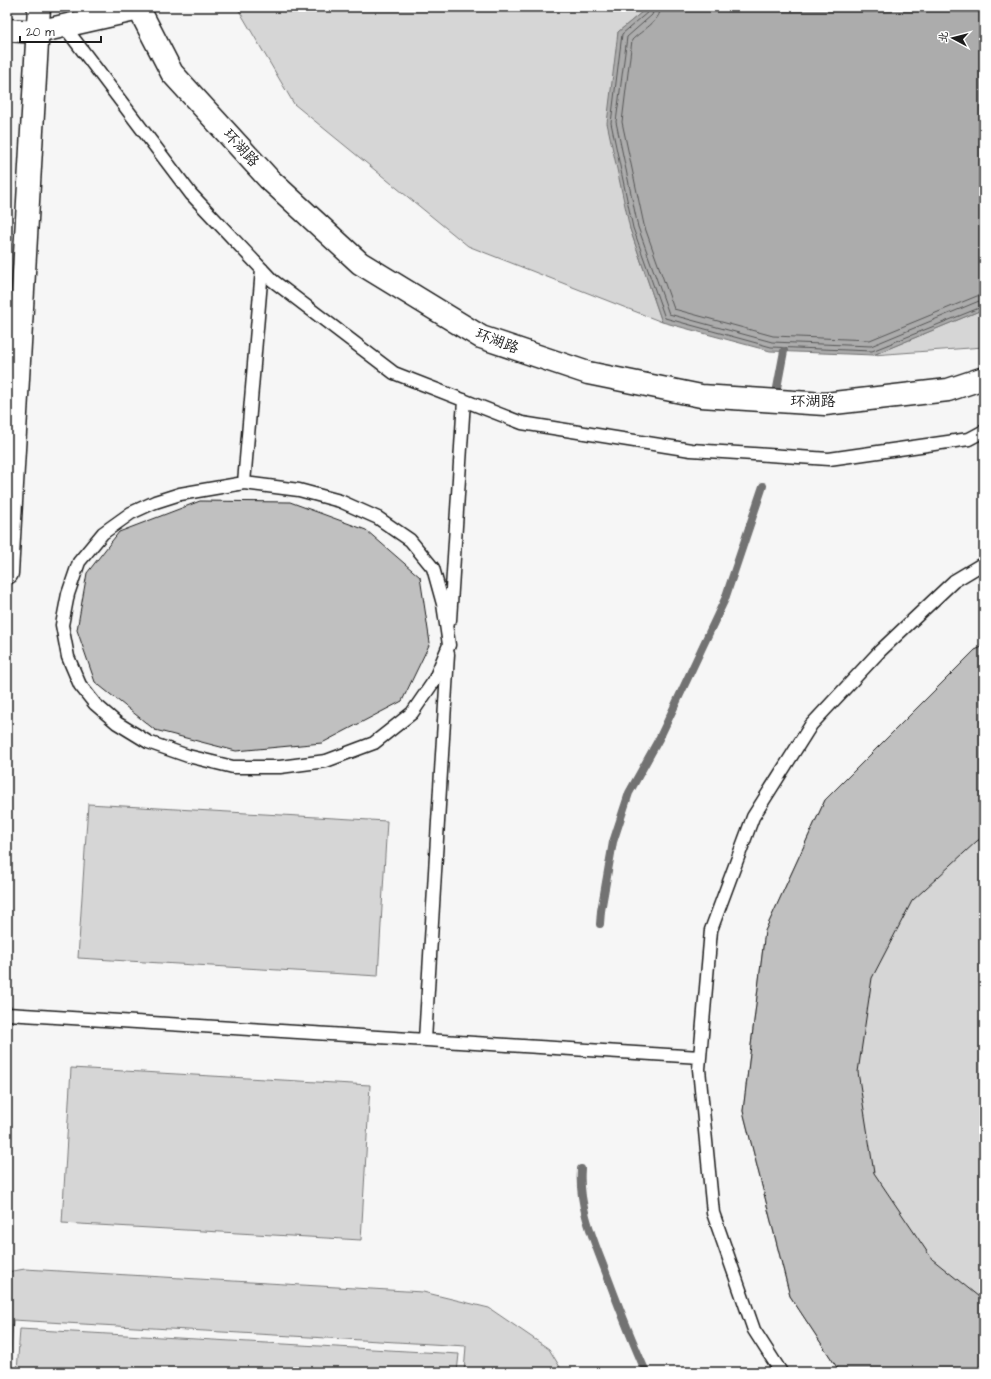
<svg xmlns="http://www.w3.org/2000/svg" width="991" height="1379" viewBox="0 0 991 1379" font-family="'Architects Daughter','LXGW WenKai TC',sans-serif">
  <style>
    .green { fill: #d6d6d6; stroke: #797979 }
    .water { fill: #acacac; stroke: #727272 }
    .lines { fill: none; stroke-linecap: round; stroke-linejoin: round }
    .shore { stroke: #565656; stroke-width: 1 }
    .stream { stroke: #727272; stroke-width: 8 }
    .building { fill: #c0c0c0; stroke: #1c1c1c }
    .lane-casing { stroke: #1c1c1c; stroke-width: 15 }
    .street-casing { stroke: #1c1c1c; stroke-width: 25 }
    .lane { stroke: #fff; stroke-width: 12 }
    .street { stroke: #fff; stroke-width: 22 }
    .labels { text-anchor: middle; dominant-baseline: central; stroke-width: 3; stroke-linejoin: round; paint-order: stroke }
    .street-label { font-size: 15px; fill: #1c1c1c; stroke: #fff }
  </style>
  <rect width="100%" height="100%" fill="#f6f6f6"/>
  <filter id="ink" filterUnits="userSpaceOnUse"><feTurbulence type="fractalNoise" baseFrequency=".025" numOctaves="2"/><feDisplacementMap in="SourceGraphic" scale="8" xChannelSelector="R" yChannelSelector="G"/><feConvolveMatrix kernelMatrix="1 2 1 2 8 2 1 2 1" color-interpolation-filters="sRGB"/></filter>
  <g filter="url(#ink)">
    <!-- green -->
    <path class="green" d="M237,7h411l-30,25 12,197 32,93 -194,-76 -174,-142z
      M984,309v38l-111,8z
      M984,646v726h-144l-50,-76 -47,-185 22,-180 60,-131 150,-150z
      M88,804l299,17 -9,155 -300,-18z
      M71,1068l299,17 -9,155 -299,-17z
      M25,1269l398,23 66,16 60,41 14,23h-99l2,-26 -453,-26 -3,52h-3v-100z
      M20,1329l439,25 -2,18h-440z"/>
    <!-- water -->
    <path class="water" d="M648,7h336v302l-111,46 -103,-4 -108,-29 -32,-93 -23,-106 11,-91z"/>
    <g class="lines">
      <!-- shore -->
      <path class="shore" d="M650,7l-2,5 -26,22 -11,89 22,105 32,90 106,29 101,4 112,-45
        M655,7l-3,8 -25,22 -11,85 22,105 31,87 103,28 99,4 108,-45h5
        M661,7c-1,15 -19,23 -29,33l-10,82 22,103 30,84 99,27 97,4 107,-44 7,-1"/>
      <!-- stream -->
      <path class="stream" d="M777,388l7,-37
        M600,924l1,-13 12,-69 16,-49 31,-56 65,-138 38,-113
        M581,1169c-3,39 14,74 27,109 12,32 24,63 38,94"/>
    </g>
    <!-- building -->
    <path class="building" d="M200,501l90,1 76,28 54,47 10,66 -28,58 -80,42 -86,8 -81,-21 -60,-48 -18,-52 10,-57 32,-41z
      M984,646v191l-7,4 -65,60 -40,77 -14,94 16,101 58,86 52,42v71h-144l-50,-76 -47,-185 22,-180 60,-131 150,-150z"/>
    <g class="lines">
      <!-- lane casing -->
      <g class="lane-casing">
        <path id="lane" d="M64,26l127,168 81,86 122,93 128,50 169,27 138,9 140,-20 15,-8
          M244,483l55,7 41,11 38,17 32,22 23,28 10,36 6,41 -15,36 -22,32 -38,30 -48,18 -46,6h-47l-45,-11 -40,-14 -31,-19 -22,-19 -15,-19 -12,-28 -6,-32 6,-31 11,-32 24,-29 28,-20 24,-11 25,-8 64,-11 18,-214
          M450,620l14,-220
          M7,1014l693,43
          M425,1040l23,-386
          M781,1372l-27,-42 -41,-117 -14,-144 12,-139 42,-113 58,-92 69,-74 74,-70 30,-18"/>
      </g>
      <!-- street casing -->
      <g class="street-casing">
        <path id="street" d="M138,7l34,66 97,106 91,84 121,74 107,36 113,23 124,8 123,-14 36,-12
          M7,30l30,2 102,-23
          M7,573l32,-566"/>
      </g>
      <!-- lane -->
      <use href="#lane" class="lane"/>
      <!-- street -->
      <use href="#street" class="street"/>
    </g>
  </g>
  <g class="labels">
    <!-- street labels -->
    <g class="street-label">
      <text transform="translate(241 148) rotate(48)">环湖路</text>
      <text transform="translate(497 341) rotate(21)">环湖路</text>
      <text x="813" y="401">环湖路</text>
    </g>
  </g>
  <!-- margin -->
  <rect width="991" height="1379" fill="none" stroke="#fff" stroke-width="24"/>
  <rect x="12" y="12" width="967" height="1355" fill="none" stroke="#1c1c1c" stroke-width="1.5" filter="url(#ink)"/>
  <!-- north arrow -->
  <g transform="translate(953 38) rotate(277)" stroke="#ffffff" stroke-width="3" paint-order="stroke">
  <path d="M0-3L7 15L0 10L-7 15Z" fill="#1c1c1c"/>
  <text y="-6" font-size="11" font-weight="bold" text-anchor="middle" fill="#1c1c1c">北</text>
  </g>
  <!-- scale -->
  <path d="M20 36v6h81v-6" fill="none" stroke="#1c1c1c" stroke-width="2"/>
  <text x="26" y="36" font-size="12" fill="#1c1c1c" stroke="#ffffff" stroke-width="3" paint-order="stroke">20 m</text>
</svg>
